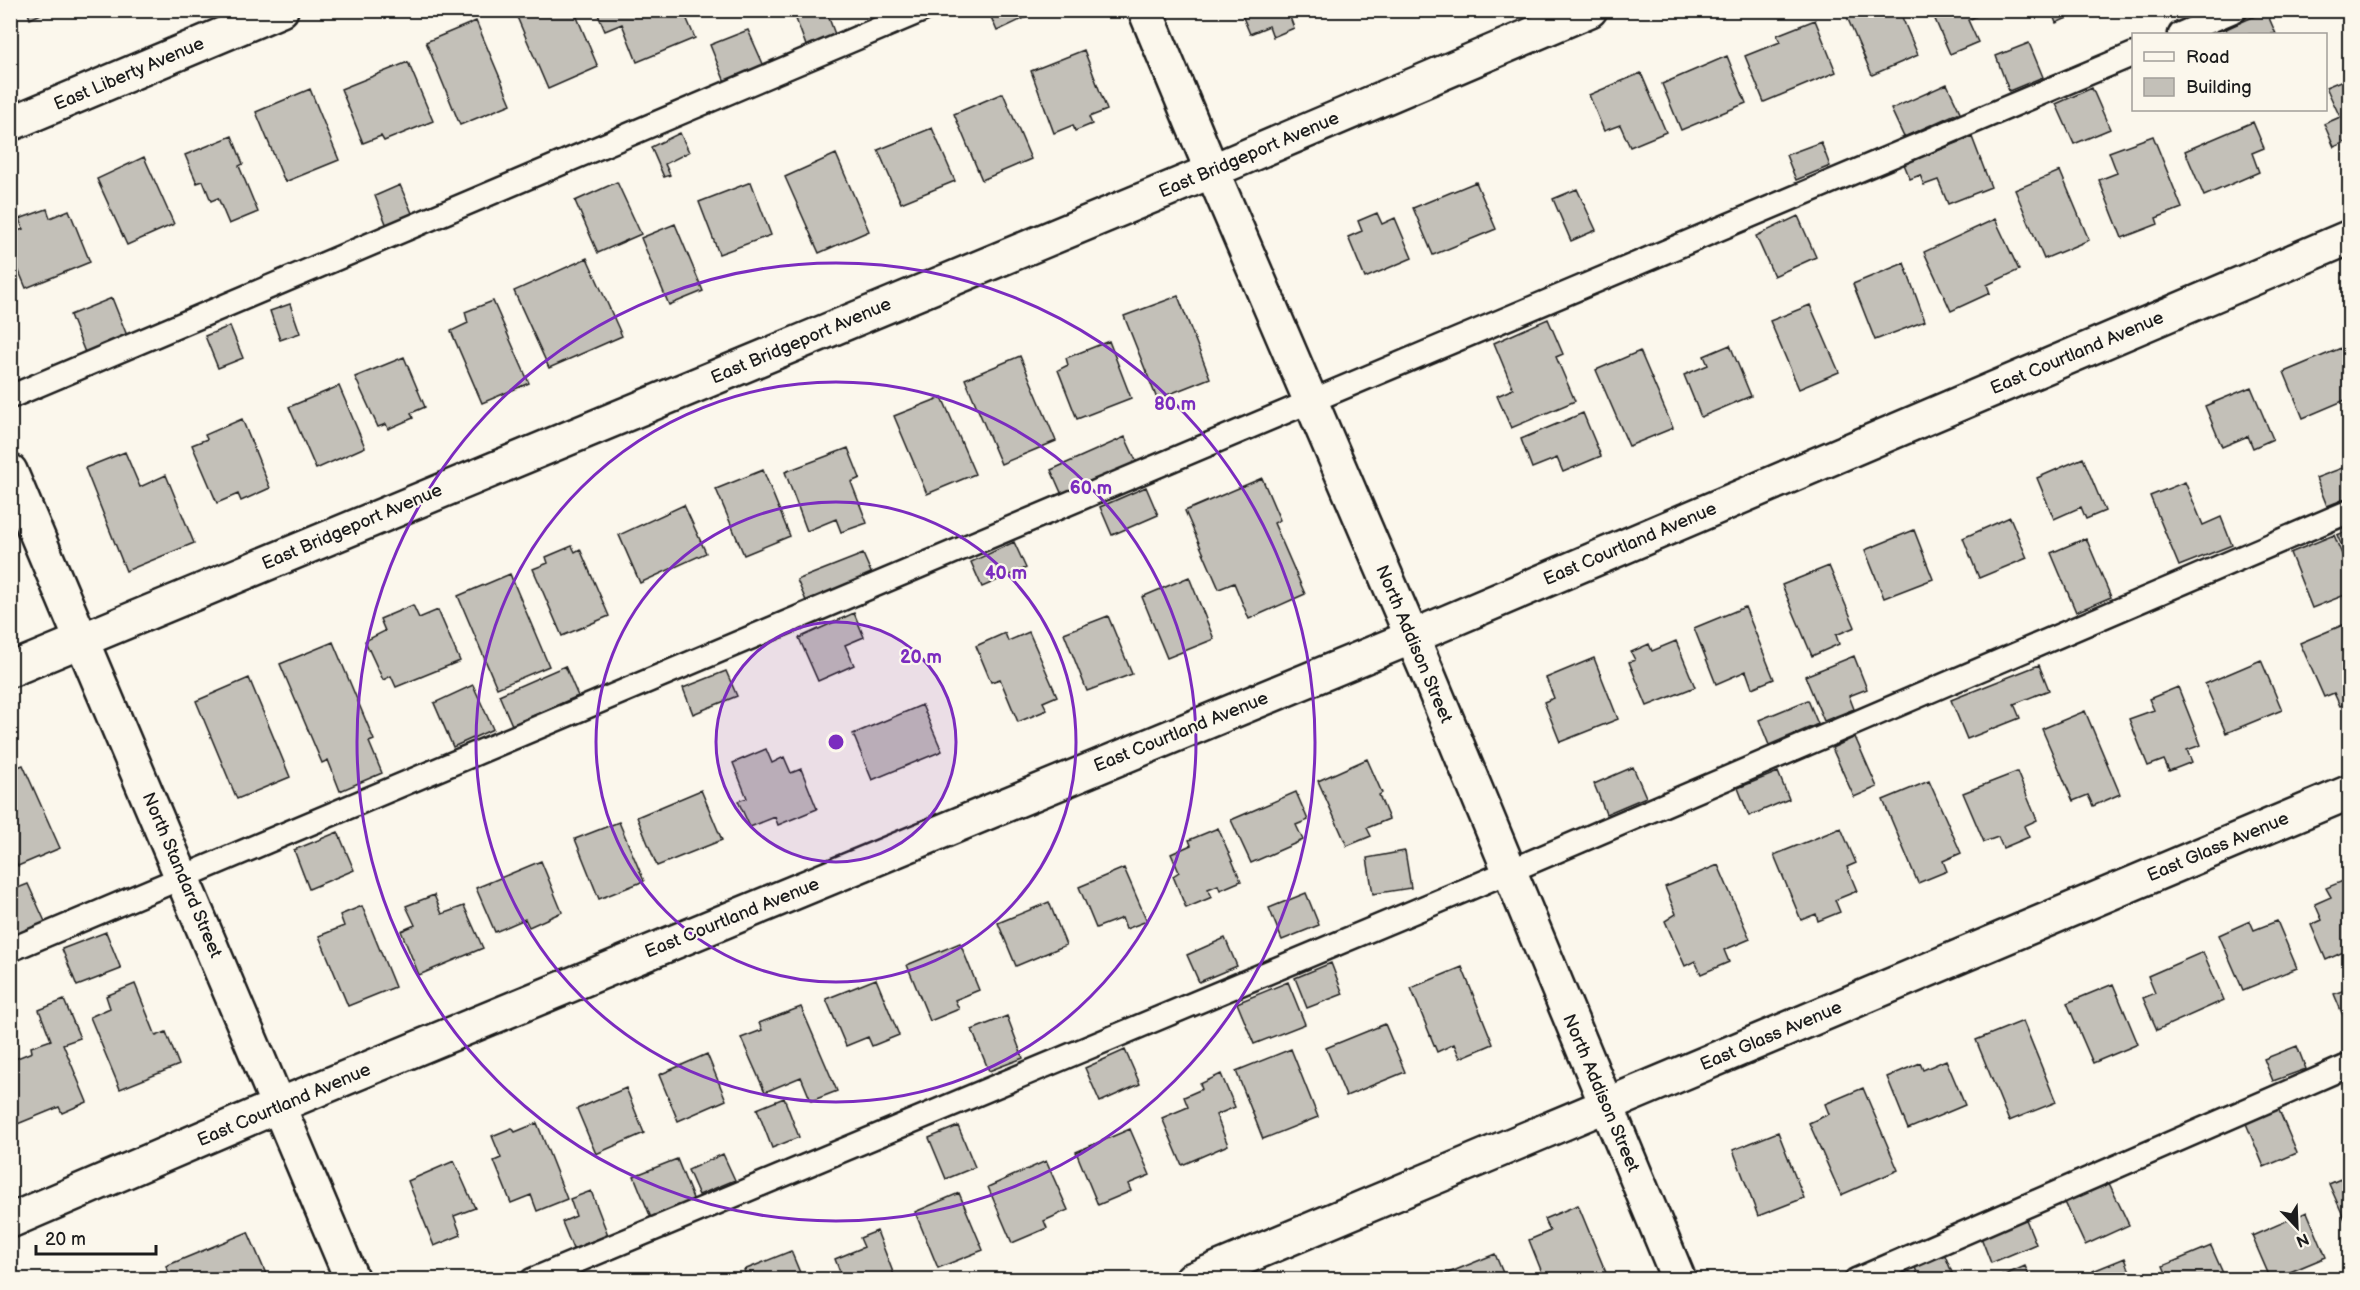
<svg xmlns="http://www.w3.org/2000/svg" width="2360" height="1290" viewBox="0 0 2360 1290" font-family="'Balsamiq Sans',sans-serif">
  <style>
    .building { fill: #c3c0b8; stroke: #1c1c1c; stroke-width: 1.5 }
    .lines { fill: none; stroke-linecap: round; stroke-linejoin: round }
    .service-casing { stroke: #1c1c1c; stroke-width: 27 }
    .minor-casing { stroke: #1c1c1c; stroke-width: 38 }
    .tertiary-casing { stroke: #1c1c1c; stroke-width: 38 }
    .service { stroke: #fbf7ec; stroke-width: 22 }
    .minor { stroke: #fbf7ec; stroke-width: 33 }
    .tertiary { stroke: #fbf7ec; stroke-width: 33 }
    .ring { fill: none; stroke: #7b2cbf; stroke-width: 3 }
    .labels { text-anchor: middle; dominant-baseline: central; stroke-width: 4.5; stroke-linejoin: round; paint-order: stroke }
    .street-label { font-size: 18px; fill: #1c1c1c; stroke: #fbf7ec }
    .centre { fill: #7b2cbf; stroke: #fbf7ec; stroke-width: 3 }
    .ring-label { font-size: 18px; text-anchor: middle; font-weight: bold; fill: #7b2cbf; stroke: #fbf7ec; stroke-width: 4.5; stroke-linejoin: round; paint-order: stroke }
  </style>
  <rect width="100%" height="100%" fill="#fbf7ec"/>
  <filter id="ink" filterUnits="userSpaceOnUse"><feTurbulence type="fractalNoise" baseFrequency=".0167" numOctaves="2"/><feDisplacementMap in="SourceGraphic" scale="12" xChannelSelector="R" yChannelSelector="G"/><feConvolveMatrix kernelMatrix="1 2 1 2 8 2 1 2 1" color-interpolation-filters="sRGB"/></filter>
  <g filter="url(#ink)">
    <!-- building -->
    <path class="building" d="M27,10h23l-20,9z
      M514,10h60l24,57 -50,22z
      M596,10h87l12,28 -58,24 -15,-38 -17,7z
      M818,10h8l10,27 -29,11 -11,-29z
      M988,10h44l1,4 -36,17z
      M1240,10h66l-16,7 4,11 -21,9 -4,-11 -19,8z
      M1844,10h55l19,45 -46,20z
      M1931,10h59l-22,10 10,22 -28,12z
      M2051,10h34l-29,13z
      M2266,11l10,23h-48l-2,-5z
      M1815,20l21,52 -72,30 -19,-46 35,-14 -3,-7z
      M476,21l35,83 -51,21 -34,-83z
      M748,30l16,36 -39,16 -15,-37z
      M2029,43l14,34 -34,14 -13,-35z
      M1084,50l23,60 -18,7 3,7 -17,7 -2,-6 -19,8 -23,-62z
      M1727,56l19,47 -65,27 -19,-46z
      M408,62l25,59 -49,20 -3,-5 -18,7 -22,-54z
      M1641,73l25,59 -36,15 -10,-22 -16,6 -15,-36z
      M2350,77v63l-16,7 -10,-23 16,-7 -14,-30z
      M1947,84l13,28 -56,25 -13,-28z
      M2092,88l18,41 -36,15 -18,-40z
      M310,89l29,71 -54,22 -29,-70z
      M1003,93l28,66 -49,21 -28,-66z
      M2253,122l11,26 -12,5 7,19 -55,24 -19,-45z
      M932,128l23,53 -54,22 -23,-53z
      M680,133l9,19 -24,12 5,11 -6,2 -13,-30z
      M232,136l11,28 -4,2 19,46 -29,12 -11,-26 -7,3 -8,-20 -6,2 -12,-28z
      M2153,136l29,72 -26,10 2,6 -36,14 -23,-58 18,-7 -8,-21z
      M1972,137l19,50 -43,17 -10,-24 -14,5 -4,-10 -10,4 -6,-15z
      M1821,142l9,24 -34,14 -10,-25z
      M836,154l33,77 -50,22 -34,-76z
      M144,157l30,67 -47,21 -30,-66z
      M2060,171l29,69 -45,19 -29,-69z
      M617,182l24,52 -43,19 -23,-52z
      M751,182l20,53 -52,19 -20,-52z
      M1476,182l20,47 -63,26 -20,-47z
      M400,185l15,35 -26,11 -14,-35z
      M1577,189l19,41 -25,11 -18,-42z
      M47,209l3,9 19,-8 21,52 -64,26 -16,-38v-16l13,-5 -4,-10z
      M1377,213l5,11 13,-6 17,40 -47,20 -17,-41 14,-6 -4,-10z
      M1798,216l18,41 -42,19 -18,-40z
      M1995,219l24,51 -32,15 3,8 -39,18 -27,-59z
      M675,224l28,67 -34,14 -28,-67z
      M587,258l35,78 -73,32 -35,-77z
      M1904,263l21,58 -50,19 -22,-56z
      M1178,296l32,82 -53,21 -33,-83z
      M112,298l16,40 -42,17 -16,-40z
      M493,301l36,82 -47,20 -31,-72 17,-8 -3,-11z
      M290,304l10,29 -20,7 -10,-29z
      M1810,305l29,67 -40,17 -29,-68z
      M1548,319l15,35 -7,3 19,44 -64,27 -14,-32 16,-7 -19,-46z
      M230,326l13,32 -25,10 -13,-32z
      M1109,341l22,57 -54,21 -19,-49 10,-5 -2,-7z
      M1730,345l21,51 -50,21 -17,-42 24,-10 -4,-9z
      M2341,348l9,19v31l-47,20 -19,-46z
      M1640,351l33,77 -44,18 -33,-76z
      M1020,356l36,85 -55,23 -36,-85z
      M404,357l21,50 -14,6 2,5 -25,11 -2,-5 -8,3 -23,-50z
      M339,386l26,61 -49,22 -27,-62z
      M2251,387l22,52 -20,9 -5,-12 -26,11 -17,-41z
      M942,397l33,77 -48,20 -33,-78z
      M1583,413l18,43 -38,16 -6,-14 -25,10 -11,-29z
      M242,419l28,69 -29,13 -3,-7 -21,9 -25,-58 15,-6 -2,-4z
      M1125,437l12,26 -74,34 -12,-27z
      M848,448l12,30 -9,4 16,41 -26,9 -5,-13 -29,12 -22,-59z
      M125,452l15,35 26,-12 28,68 -68,28 -41,-103z
      M2083,458l22,53 -19,8 -5,-12 -27,12 -17,-41z
      M2350,465v32l-23,9 -11,-28z
      M763,470l27,66 -46,19 -28,-66z
      M1262,478l18,42 -6,3 31,71 -56,25 -15,-36 -15,6 -34,-78z
      M2185,482l18,43 18,-8 11,28 -53,21 -29,-70z
      M1146,487l12,28 -46,20 -12,-28z
      M684,505l22,48 -66,30 -21,-48z
      M2010,517l17,41 -48,20 -16,-40z
      M1914,530l19,49 -49,19 -19,-48z
      M2350,530v34l-13,-29z
      M2334,535l16,39v19l-38,15 -22,-55z
      M2086,538l25,59 -35,15 -25,-59z
      M1014,542l12,26 -44,19 -11,-25z
      M572,546l3,6 5,-3 29,67 -47,20 -29,-67 15,-6 -2,-6z
      M863,554l10,23 -66,26 -10,-23z
      M1829,566l26,61 -19,8 3,9 -27,12 -30,-71z
      M510,574l39,92 -52,22 -39,-92z
      M1189,577l25,62 -47,19 -25,-61z
      M413,605l6,13 19,-8 22,51 -64,26 -5,-11 -8,4 -18,-39 20,-10 -5,-12z
      M1745,607l29,72 -22,9 -6,-17 -30,13 -22,-56z
      M854,613l10,24 -19,8 9,20 -36,16 -19,-43z
      M1108,616l24,58 -45,17 -23,-58z
      M2350,622v80l-10,4 -6,-13 -10,4 -24,-54z
      M1029,632l28,64 -14,6 4,8 -29,12 -18,-43 -9,3 -15,-36 29,-13 3,8z
      M1676,641l19,46 -48,19 -18,-44 6,-2 -4,-8 18,-8 3,7z
      M333,642l41,98 -5,2 13,31 -42,18 -12,-31 -6,3 -42,-99z
      M1854,656l13,33 -18,7 5,13 -30,12 -19,-45z
      M1594,658l24,61 -58,23 -16,-40 10,-4 -8,-20z
      M2261,660l21,50 -56,23 -21,-49z
      M2039,665l10,25 -35,14 6,14 -53,21 -16,-39z
      M565,666l13,30 -66,29 -13,-30z
      M726,671l11,25 -44,18 -10,-26z
      M249,678l41,99 -53,22 -41,-98z
      M473,685l20,44 -40,18 -19,-44z
      M2178,687l23,58 -14,5 5,12 -23,9 -5,-11 -16,6 -19,-47 25,-9 -5,-11z
      M1808,700l10,24 -49,21 -10,-25z
      M922,705l20,46 -70,29 -19,-46z
      M2085,711l35,83 -27,12 -5,-11 -15,6 -31,-72z
      M1855,737l22,50 -23,10 -22,-49z
      M766,749l6,14 12,-6 7,16 10,-4 16,40 -39,16 -3,-8 -25,10 -12,-26 9,-3 -14,-35z
      M1367,759l15,34 -3,2 10,24 -22,9 4,8 -24,10 -29,-65z
      M23,765l37,83 -42,18 -8,-16v-80z
      M1633,767l13,30 -40,17 -12,-30z
      M1778,772l11,27 -40,17 -11,-28z
      M2017,772l20,48 -13,6 5,11 -26,11 -5,-11 -14,5 -21,-49z
      M1929,781l32,72 -18,8 4,10 -29,12 -35,-83z
      M701,790l21,50 -65,26 -20,-49z
      M1296,792l12,28 -12,5 7,15 -52,23 -20,-43z
      M619,822l25,59 -45,18 -24,-60z
      M1218,828l23,53 -21,9 -2,-5 -10,4 4,8 -26,11 -13,-32 6,-4 -8,-18 20,-9 -2,-5z
      M1841,828l15,35 -9,4 10,24 -22,9 5,12 -22,9 -2,-7 -15,6 -27,-65z
      M338,832l16,38 -45,19 -15,-39z
      M1405,851l6,37 -38,6 -6,-36z
      M541,861l21,51 -33,15 -4,-8 -30,13 -19,-44z
      M1718,865l32,74 -26,11 5,12 -28,12 -6,-13 -10,5 -20,-45 11,-7 -11,-27z
      M1124,868l23,53 -21,8 -4,-11 -26,10 -17,-41z
      M2350,878v71l-24,11 -15,-35 11,-5 -7,-16 16,-7 -5,-9z
      M28,884l19,42 -37,16v-51z
      M1306,893l13,32 -37,15 -13,-32z
      M434,895l8,19 22,-8 19,42 -64,27 -18,-44 14,-6 -9,-19z
      M1049,902l17,43 -50,21 -18,-43z
      M362,906l33,81 -47,19 -29,-70 25,-10 -4,-11z
      M2250,921l4,9 23,-9 20,47 -54,22 -24,-55z
      M106,932l15,37 -44,17 -15,-37z
      M1225,938l12,28 -38,16 -12,-27z
      M960,943l19,47 -24,10 4,9 -29,12 -23,-56z
      M2203,952l21,48 -67,30 -14,-32 12,-5 -7,-17z
      M1331,963l12,31 -36,14 -12,-30z
      M1462,967l31,77 -33,14 -6,-14 -17,8 -26,-64z
      M876,979l23,56 -27,11 -4,-9 -22,9 -20,-47z
      M1288,982l17,42 -51,20 -17,-41z
      M135,984l21,52 10,-4 13,33 -59,24 -30,-72 20,-9 -4,-12z
      M2113,984l25,60 -45,19 -26,-60z
      M2350,988v44l-16,-38z
      M64,1000l16,38 -17,6 24,58 -25,11 -3,-6 -44,18 -5,-11v-53l22,-9 -1,-5 20,-7 -12,-30z
      M801,1007l36,84 -26,10 -10,-24 -36,15 -24,-54 21,-8 -3,-7z
      M1007,1016l16,42 -34,13 -17,-41z
      M2023,1021l33,81 -47,19 -33,-81z
      M1385,1024l20,48 -59,24 -20,-48z
      M2297,1046l9,23 -33,12 -9,-22z
      M1291,1049l27,68 -55,22 -27,-68z
      M1125,1050l15,34 -40,18 -15,-34z
      M707,1054l19,46 -48,21 -19,-46z
      M1946,1060l19,45 -57,24 -21,-52 33,-14 3,7z
      M1221,1074l14,33 -19,8 12,30 -46,20 -20,-47 26,-11 -4,-10 18,-8 -2,-5z
      M626,1088l18,45 -48,21 -19,-45z
      M1863,1088l35,82 -57,25 -32,-72 20,-9 -4,-10z
      M784,1098l15,39 -27,11 -15,-39z
      M2278,1108l19,45 -33,14 -19,-46z
      M537,1123l30,76 -30,12 -6,-16 -20,8 -17,-42 7,-3 -9,-22 20,-8 3,4z
      M958,1126l17,41 -29,12 -17,-41z
      M1130,1129l20,46 -22,9 3,7 -33,14 -22,-53z
      M1778,1132l26,66 -46,18 -25,-66z
      M723,1154l12,26 -36,15 -11,-25z
      M677,1159l17,42 -43,17 -17,-42z
      M454,1161l21,47 -21,8 7,19 -27,11 -26,-65z
      M1046,1161l22,49 -24,11 3,7 -35,15 -24,-56z
      M2350,1175v56l-21,-47z
      M2107,1179l22,46 -44,20 -21,-45z
      M591,1191l17,44 -35,14 -11,-27 14,-6 -6,-17z
      M959,1193l24,57 -45,18 -23,-56z
      M1578,1205l31,75h-64l-16,-40 21,-9 -6,-12z
      M2307,1212l19,45 -55,23 -19,-44z
      M2025,1217l11,27 -45,19 -11,-28z
      M877,1231l19,49h-53l-8,-21 29,-12 -4,-9z
      M248,1232l18,42 -12,6h-98l14,-6 -4,-8z
      M2211,1246l15,34h-57l-6,-14z
      M791,1251l12,29h-55l-4,-10z
      M1944,1253l11,27h-35l-6,-15z
      M1495,1254l11,26h-69l-1,-2z
      M2125,1258l8,22h-37l-3,-9z
      M2025,1266l6,14h-38z"/>
    <g class="lines">
      <!-- service casing -->
      <g class="service-casing">
        <path id="service" d="M2180,34l56,-24
          M10,397l913,-387
          M10,950l2124,-896
          M532,1280l936,-391 882,-378
          M1856,1280l494,-215"/>
      </g>
      <!-- minor casing -->
      <g class="minor-casing">
        <path id="minor" d="M1145,10l67,161
          M10,124l271,-114
          M10,471l342,809
          M10,1221l270,-116 1132,-468 938,-400
          M1191,1280l1159,-488"/>
      </g>
      <!-- tertiary casing -->
      <g class="tertiary-casing">
        <path id="tertiary" d="M1212,171l215,501 252,608
          M10,670l1202,-499 378,-161"/>
      </g>
      <!-- service -->
      <use href="#service" class="service"/>
      <!-- minor -->
      <use href="#minor" class="minor"/>
      <!-- tertiary -->
      <use href="#tertiary" class="tertiary"/>
    </g>
  </g>
  <!-- distance rings -->
  <circle cx="836" cy="742" r="120" fill="#7b2cbf" fill-opacity=".12"/>
  <g class="ring">
    <circle cx="836" cy="742" r="120"/>
    <circle cx="836" cy="742" r="240"/>
    <circle cx="836" cy="742" r="360"/>
    <circle cx="836" cy="742" r="479"/>
  </g>
  <g class="labels">
    <!-- street labels -->
    <g class="street-label">
      <text transform="translate(129 74) rotate(-23)">East Liberty Avenue</text>
      <text transform="translate(1249 155) rotate(-23)">East Bridgeport Avenue</text>
      <text transform="translate(801 341) rotate(-23)">East Bridgeport Avenue</text>
      <text transform="translate(2077 353) rotate(-23)">East Courtland Avenue</text>
      <text transform="translate(352 527) rotate(-23)">East Bridgeport Avenue</text>
      <text transform="translate(1630 544) rotate(-23)">East Courtland Avenue</text>
      <text transform="translate(1414 644) rotate(67)">North Addison Street</text>
      <text transform="translate(1181 732) rotate(-22)">East Courtland Avenue</text>
      <text transform="translate(2218 847) rotate(-23)">East Glass Avenue</text>
      <text transform="translate(182 875) rotate(67)">North Standard Street</text>
      <text transform="translate(732 918) rotate(-22)">East Courtland Avenue</text>
      <text transform="translate(1771 1036) rotate(-23)">East Glass Avenue</text>
      <text transform="translate(1601 1093) rotate(67)">North Addison Street</text>
      <text transform="translate(284 1105) rotate(-23)">East Courtland Avenue</text>
    </g>
  </g>
  <circle cx="836" cy="742" r="9" class="centre"/>
  <g class="ring-label">
    <text x="1175" y="410">80 m</text>
    <text x="1091" y="494">60 m</text>
    <text x="1006" y="579">40 m</text>
    <text x="921" y="663">20 m</text>
  </g>
  <!-- margin -->
  <rect width="2360" height="1290" fill="none" stroke="#fbf7ec" stroke-width="36"/>
  <rect x="18" y="18" width="2324" height="1254" fill="none" stroke="#1c1c1c" stroke-width="2" filter="url(#ink)"/>
  <!-- legend -->
  <rect x="2132" y="33" width="195" height="78" fill="#fbf7ec" stroke="#a29f99" stroke-width="1.5"/>
  <rect x="2144" y="52" width="30" height="9" fill="#fbf7ec" stroke="#a29f99" stroke-width="1.5"/>
  <text x="2186" y="63" font-size="18" fill="#1c1c1c">Road</text>
  <rect x="2144" y="78" width="30" height="18" fill="#c3c0b8" stroke="#a29f99" stroke-width="1.5"/>
  <text x="2186" y="93" font-size="18" fill="#1c1c1c">Building</text>
  <!-- north arrow -->
  <g transform="translate(2297 1227) rotate(157)" stroke="#fbf7ec" stroke-width="4.5" paint-order="stroke">
  <path d="M0-4.5L10 22L0 15L-10 22Z" fill="#1c1c1c"/>
  <text y="-9" font-size="16" font-weight="bold" text-anchor="middle" fill="#1c1c1c">N</text>
  </g>
  <!-- scale -->
  <path d="M36 1245v9h120v-9" fill="none" stroke="#1c1c1c" stroke-width="3"/>
  <text x="45" y="1245" font-size="18" fill="#1c1c1c" stroke="#fbf7ec" stroke-width="4.5" paint-order="stroke">20 m</text>
</svg>
